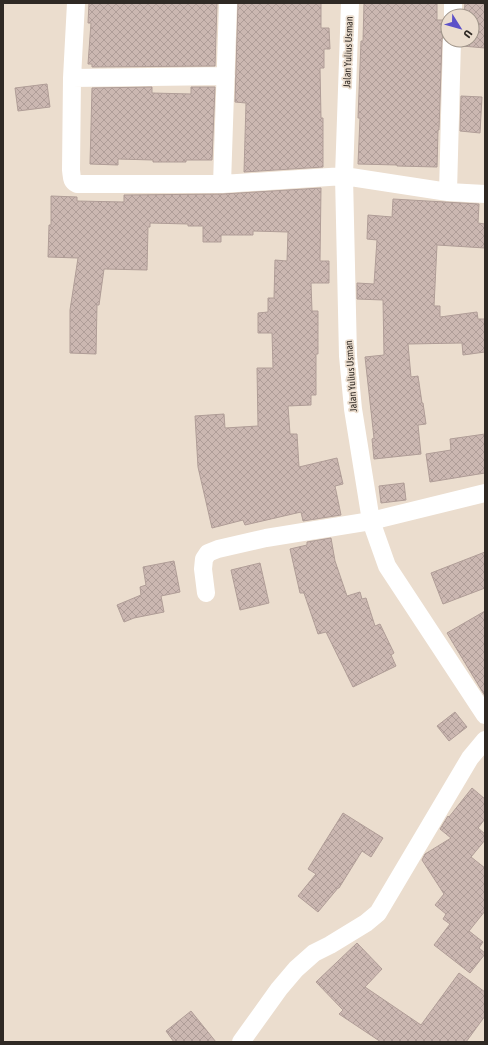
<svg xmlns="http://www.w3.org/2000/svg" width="488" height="1045" viewBox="0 0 488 1045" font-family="'Asap Condensed',sans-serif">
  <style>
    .building { fill: url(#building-cross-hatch); stroke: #b09d97 }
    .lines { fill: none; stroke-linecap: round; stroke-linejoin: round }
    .minor { stroke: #fff; stroke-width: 18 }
    .labels { text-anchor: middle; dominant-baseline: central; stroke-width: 3.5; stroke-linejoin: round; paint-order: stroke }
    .street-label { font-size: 10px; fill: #2f2924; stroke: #ebddce }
  </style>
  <defs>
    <pattern id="building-cross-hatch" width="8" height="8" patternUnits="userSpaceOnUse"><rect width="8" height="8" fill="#cbb7b1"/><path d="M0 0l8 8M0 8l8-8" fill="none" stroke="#af9d98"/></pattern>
  </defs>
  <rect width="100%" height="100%" fill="#ebddce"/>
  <!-- building -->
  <path class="building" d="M89,3h128l-2,63 -123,1v-3h-4l3,-41h-3z
    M238,3h83v25h8l1,21h-6v19h-4l1,50h2v49l-79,5 2,-69 -11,-1z
    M364,3h73v17h7l4,5v5l-5,4 -1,6 -3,90h-1l-1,37 -40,-1v-1l-39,-1 2,-46h-2l3,-77h2z
    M465,3h20v45l-23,-2v-6h10v-24h-8z
    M47,84l3,23 -32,4 -3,-23z
    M152,87v6l39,1v-7h24l-3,73h-26v2h-33v-2l-35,-1v6l-28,-1 2,-76z
    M461,96l21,1 -2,36 -20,-2z
    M321,188l-1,73h9v22h-18l1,28h6v43h-2v41h-5v10l-23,1 2,28h7l2,33 38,-9 6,26 -8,2 6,29 -38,6 -2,-9 -56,13 -2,-5 -31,8 -14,-61 -3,-51 29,-2 1,14 33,-2 -1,-58h16l-1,-35h-14v-20l10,-1v-14h6l1,-38 12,1 1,-29 -35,-1v4h-32v7h-18v-16h-15v-2l-38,-1v4h-2l-1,43 -43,-1 -5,36h-2l-1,49 -26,-1v-43l8,-52 -30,-1 1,-32h2v-29l26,1v4l47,1v-7l99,-1z
    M393,199l86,5 -1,19 7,1v24l-48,-3 -3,61h6v11l37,-5 1,7h7v33l-22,3 -1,-12 -54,1 3,33 7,-1 4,27h1l3,21 -8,1 3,29 -47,5 -2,-20 2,-1 -9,-81 19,-2 -1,-55 -26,-1v-16l17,1 3,-44 -10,-1 1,-24 24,2z
    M485,434v39l-55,9 -4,-28 25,-4 -1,-11z
    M404,483l2,17 -25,3 -2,-17z
    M331,538l4,23 12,35 13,-4 2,7 4,-1 9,28 5,-2 14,29 -3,2 5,11 -43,21 -27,-55 -8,2 -14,-41h-4l-10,-44 17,-4v-3z
    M485,552v36l-42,16 -12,-31z
    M174,561l6,31 -19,4 3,16 -30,6 -10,4 -7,-17 24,-10 -1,-8 6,-2 -3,-18z
    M260,563l9,40 -29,7 -9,-40z
    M485,611v85l-38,-63z
    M455,712l12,15 -18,14 -12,-15z
    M472,788l13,11v20l-7,9 7,6v6l-14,17 14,11v43l-16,20 14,11 -4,6 6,5v1l-15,19 -36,-28 16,-21 -7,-5 3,-5 -11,-9 9,-11 -22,-34 3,-6 26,-16 -11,-9 8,-13 1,1z
    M343,813l40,25 -12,19 -9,-6 -23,37h-1l-20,24 -20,-16 18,-22 -8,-5z
    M357,943l25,26 -17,18 56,38 38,-52 26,19v24l-19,26h-85l-42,-28 4,-4 -27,-28z
    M191,1011l25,31h-42l-8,-11z"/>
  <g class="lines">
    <!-- minor -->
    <path class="minor" d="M76,3l-4,75 -1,92c1,7 0,11 6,14h145l122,-8 104,16 37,2
      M350,3l-6,173 4,180 5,53 18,112 16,45 98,149
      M453,16v-13
      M72,78l154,-2
      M222,184l6,-181
      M448,192l4,-152
      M206,593l-3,-24 1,-10 4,-6 10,-4 48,-11 105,-17 114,-28
      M241,1042l38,-53 17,-20 18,-16 16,-8 36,-22 12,-10 92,-155 15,-18"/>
  </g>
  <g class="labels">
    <!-- street labels -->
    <g class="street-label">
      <text transform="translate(348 52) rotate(-88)">Jalan Yulius Usman</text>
      <text transform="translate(351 376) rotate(-94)">Jalan Yulius Usman</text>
    </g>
  </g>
  <!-- border -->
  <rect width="488" height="1045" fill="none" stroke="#2f2924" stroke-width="8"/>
  <!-- north arrow -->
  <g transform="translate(460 28) rotate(127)"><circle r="19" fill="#ebddce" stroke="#a0958a"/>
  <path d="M0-3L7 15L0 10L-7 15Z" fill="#5c50c8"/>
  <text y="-6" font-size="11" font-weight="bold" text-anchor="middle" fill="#2f2924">U</text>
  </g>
</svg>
